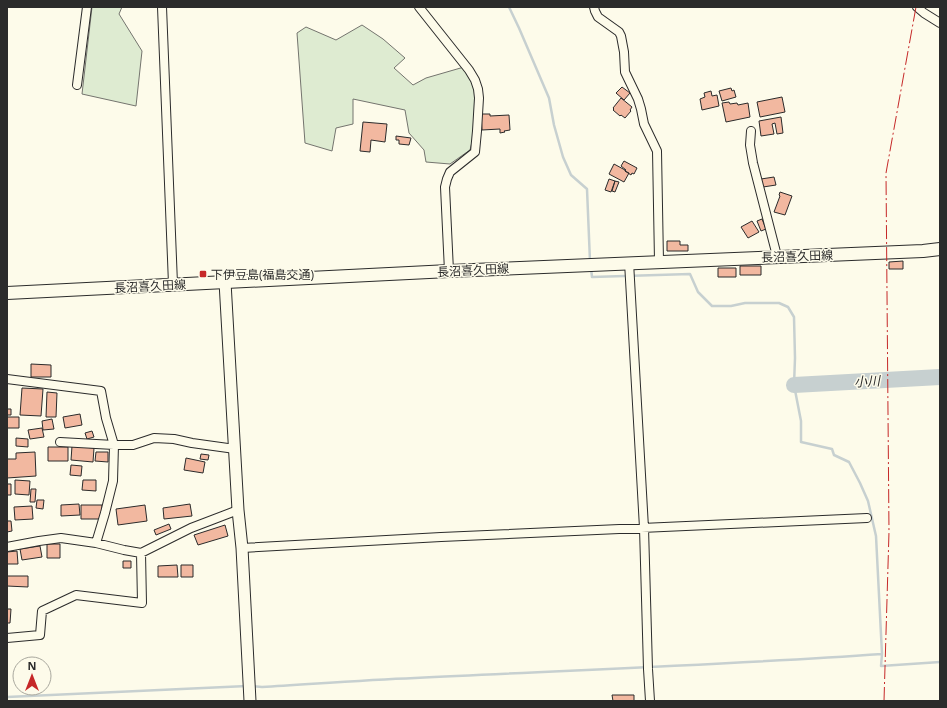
<svg xmlns="http://www.w3.org/2000/svg" width="947" height="708" viewBox="0 0 947 708" font-family="'Open Sans','Noto Sans JP',sans-serif">
  <style>
    .green { fill: #deebd1; stroke: #74746e }
    .lines { fill: none; stroke-linecap: round; stroke-linejoin: round }
    .stream { stroke: #c7d0d0; stroke-width: 2.5 }
    .river { stroke: #c7d0d0; stroke-width: 16 }
    .building { fill: #f2b8a0; stroke: #2b2b2b }
    .street-casing { stroke: #2b2b2b; stroke-width: 10 }
    .secondary-casing { stroke: #2b2b2b; stroke-width: 13 }
    .primary-casing { stroke: #2b2b2b; stroke-width: 14 }
    .street { stroke: #fdfbea; stroke-width: 8 }
    .secondary { stroke: #fdfbea; stroke-width: 11 }
    .primary { stroke: #fdfbea; stroke-width: 12 }
    .power { stroke: #c62828; stroke-width: 1; stroke-dasharray: 14 3 2 3; stroke-linecap: butt }
    .poi-dot { fill: #c62828; stroke: #fdfbea; stroke-width: 1.5 }
    .labels { text-anchor: middle; dominant-baseline: central; stroke-width: 3; stroke-linejoin: round; paint-order: stroke }
    .street-label { font-size: 12px; fill: #2b2b2b; stroke: #fdfbea }
    .poi-label { font-size: 12px; fill: #2b2b2b; stroke: #fdfbea; text-anchor: start }
    .water-label { font-size: 13px; font-style: italic; fill: #2b2b2b; stroke: #fdfbea }
  </style>
  <rect width="100%" height="100%" fill="#fdfbea"/>
  <!-- green -->
  <path class="green" d="M92,7h30l-3,7 23,37 -6,55 -54,-12z
    M362,25l21,14 22,19 -11,10 19,17 13,-7 38,-11 10,18 3,37 -7,28 -20,14 -24,-2 -2,-12 -15,-17 -4,-23 -52,-11v25l-17,4 -4,23 -27,-8 -8,-110 9,-6 30,13z"/>
  <g class="lines">
    <!-- stream -->
    <path class="stream" d="M509,7l10,21 30,70 5,27 9,32 8,18 16,14 3,72
      M591,268l1,9 98,-3 8,18 14,14h19l14,-3h34l9,4 6,10 1,41 -1,27 7,36v21l31,7 2,6 15,7 11,21 8,18 8,35 6,118 -1,12 59,-4
      M252,686l10,1c51,-3 102,-7 153,-9 156,-8 312,-13 467,-24
      M7,697l240,-11"/>
    <!-- river -->
    <path class="river" d="M794,385l146,-8"/>
  </g>
  <!-- building -->
  <path class="building" d="M622,87l8,6 -6,7 -8,-7z
    M731,88l1,3 2,-1 2,7 -14,4 -3,-10z
    M711,91l1,5 5,-1 2,11 -17,4 -2,-11 5,-2 -1,-4z
    M782,97l3,15 -25,5 -3,-15z
    M621,98l11,9 -2,3 1,1 -6,7 -4,-3 -1,1 -7,-6 1,-1 -1,-1z
    M729,102l1,2 7,-1 1,2 10,-2 2,14 -24,5 -4,-19z
    M481,114h9v2l19,-1 1,15 -6,1 1,1 -5,1v-4l-18,1z
    M781,117l2,16 -6,1 -2,-11 -3,1 2,10 -13,2 -2,-15z
    M363,122l24,2 -2,18 -14,-2 -1,12 -10,-1z
    M396,136l15,2 -2,7 -10,-1v-4h-3z
    M624,161l13,7 -3,6 -2,-1 -1,2 -6,-4 1,-1 -5,-4z
    M614,164l11,6v1l4,2 -5,9 -15,-8z
    M774,177l2,8 -13,2 -2,-8z
    M609,179l6,2 -4,11 -6,-2z
    M615,181l4,1 -4,10 -3,-1z
    M780,192l12,4 -7,19 -11,-3 6,-16 -1,-1z
    M762,219l4,10 -5,2 -4,-10z
    M752,221l7,11 -11,6 -7,-11z
    M667,241h13v4h8v6h-21z
    M903,261v8h-14v-7z
    M740,266h21v9h-21z
    M718,268h18v9h-18z
    M31,364l20,1v12h-20z
    M22,388l21,1 -2,27 -21,-1z
    M47,392l10,1 -1,24h-10z
    M7,409h4v6h-4z
    M80,414l2,11 -17,3 -2,-11z
    M7,417h12v11h-12z
    M52,419l2,10 -11,1 -1,-9z
    M42,428l2,9 -14,2 -2,-9z
    M92,431l2,6 -7,2 -2,-6z
    M16,438l12,1v8l-12,-1z
    M72,446l22,2 -1,14 -22,-2z
    M48,447h20v14h-20z
    M35,452l1,24 -29,2v-19h9v-6z
    M96,452h12v10l-13,-1z
    M201,454l8,1 -1,5 -8,-1z
    M186,458l19,4 -2,11 -19,-3z
    M71,465l11,1 -1,10 -11,-1z
    M15,480l15,1 -1,14 -14,-1z
    M83,480h13v11l-14,-1z
    M7,484h4v11h-4z
    M31,489h5l-1,13h-5z
    M37,500h7l-1,9 -7,-1z
    M79,504l1,11 -19,1v-11z
    M190,504l2,12 -28,3 -1,-11z
    M81,505h21v14h-21z
    M145,505l2,16 -29,4 -2,-16z
    M32,506l1,13 -18,1 -1,-13z
    M7,521h4l1,10 -5,1z
    M169,524l2,5 -15,6 -2,-5z
    M225,525l3,11 -30,9 -4,-10z
    M47,544h13v14h-13z
    M40,546l2,11 -20,3 -2,-11z
    M17,551l1,13h-11v-12z
    M123,561h8v7h-8z
    M177,565l1,12h-20v-11z
    M181,565h12v12h-12z
    M7,576h21v11l-21,-1z
    M7,609h4l-1,14h-3z
    M612,695h22v6h-21z"/>
  <g class="lines">
    <!-- street casing -->
    <g class="street-casing">
      <path id="street" d="M162,7l11,277
        M419,7l50,63 6,10 3,9 1,9 -2,33 -2,21 -25,20 -3,7 -2,8 4,84
        M594,7l1,4 3,6 21,15 2,4 3,16 1,20 13,27 3,10 3,15 13,27 2,110
        M917,7l7,6 16,10
        M77,85l10,-78
        M751,131l-1,14 3,18 24,93
        M629,262l15,266 4,141 2,32
        M7,379l94,12 5,27 8,27h19l21,-7 20,1 18,4 43,6
        M60,442l54,3 -1,36 -8,32 -9,30
        M7,547l32,-6 22,-3 35,5 28,7 17,3 50,-25 47,-18
        M242,548l199,-11 426,-19
        M7,638l33,-3 2,-24 34,-16 66,8 -1,-50"/>
    </g>
    <!-- secondary casing -->
    <g class="secondary-casing">
      <path id="secondary" d="M225,282l13,228 4,38 8,153"/>
    </g>
    <!-- primary casing -->
    <g class="primary-casing">
      <path id="primary" d="M7,293l442,-22 474,-20 17,-2"/>
    </g>
    <!-- street -->
    <use href="#street" class="street"/>
    <!-- secondary -->
    <use href="#secondary" class="secondary"/>
    <!-- primary -->
    <use href="#primary" class="primary"/>
    <!-- power -->
    <path class="power" d="M884,701l5,-169 -3,-359 30,-166"/>
  </g>
  <!-- markers -->
  <rect class="poi-dot" x="199" y="270" width="8" height="8" rx="2"/>
  <g class="labels">
    <!-- street labels -->
    <g class="street-label">
      <text transform="translate(797 256) rotate(-2)">長沼喜久田線</text>
      <text transform="translate(473 270) rotate(-3)">長沼喜久田線</text>
      <text transform="translate(150 286) rotate(-3)">長沼喜久田線</text>
    </g>
    <!-- poi labels -->
    <g class="poi-label">
      <text x="211" y="274">下伊豆島(福島交通)</text>
    </g>
    <!-- water labels -->
    <g class="water-label">
      <text transform="translate(867 381) rotate(-3)">小川</text>
    </g>
  </g>
  <!-- border -->
  <rect width="947" height="708" fill="none" stroke="#2b2b2b" stroke-width="16"/>
  <!-- north arrow -->
  <g transform="translate(32 676)"><circle r="19" fill="#fdfbea" stroke="#a9a89e"/>
  <path d="M0-3L7 15L0 10L-7 15Z" fill="#c62828"/>
  <text y="-6" font-size="11" font-weight="bold" text-anchor="middle" fill="#2b2b2b">N</text>
  </g>
</svg>
